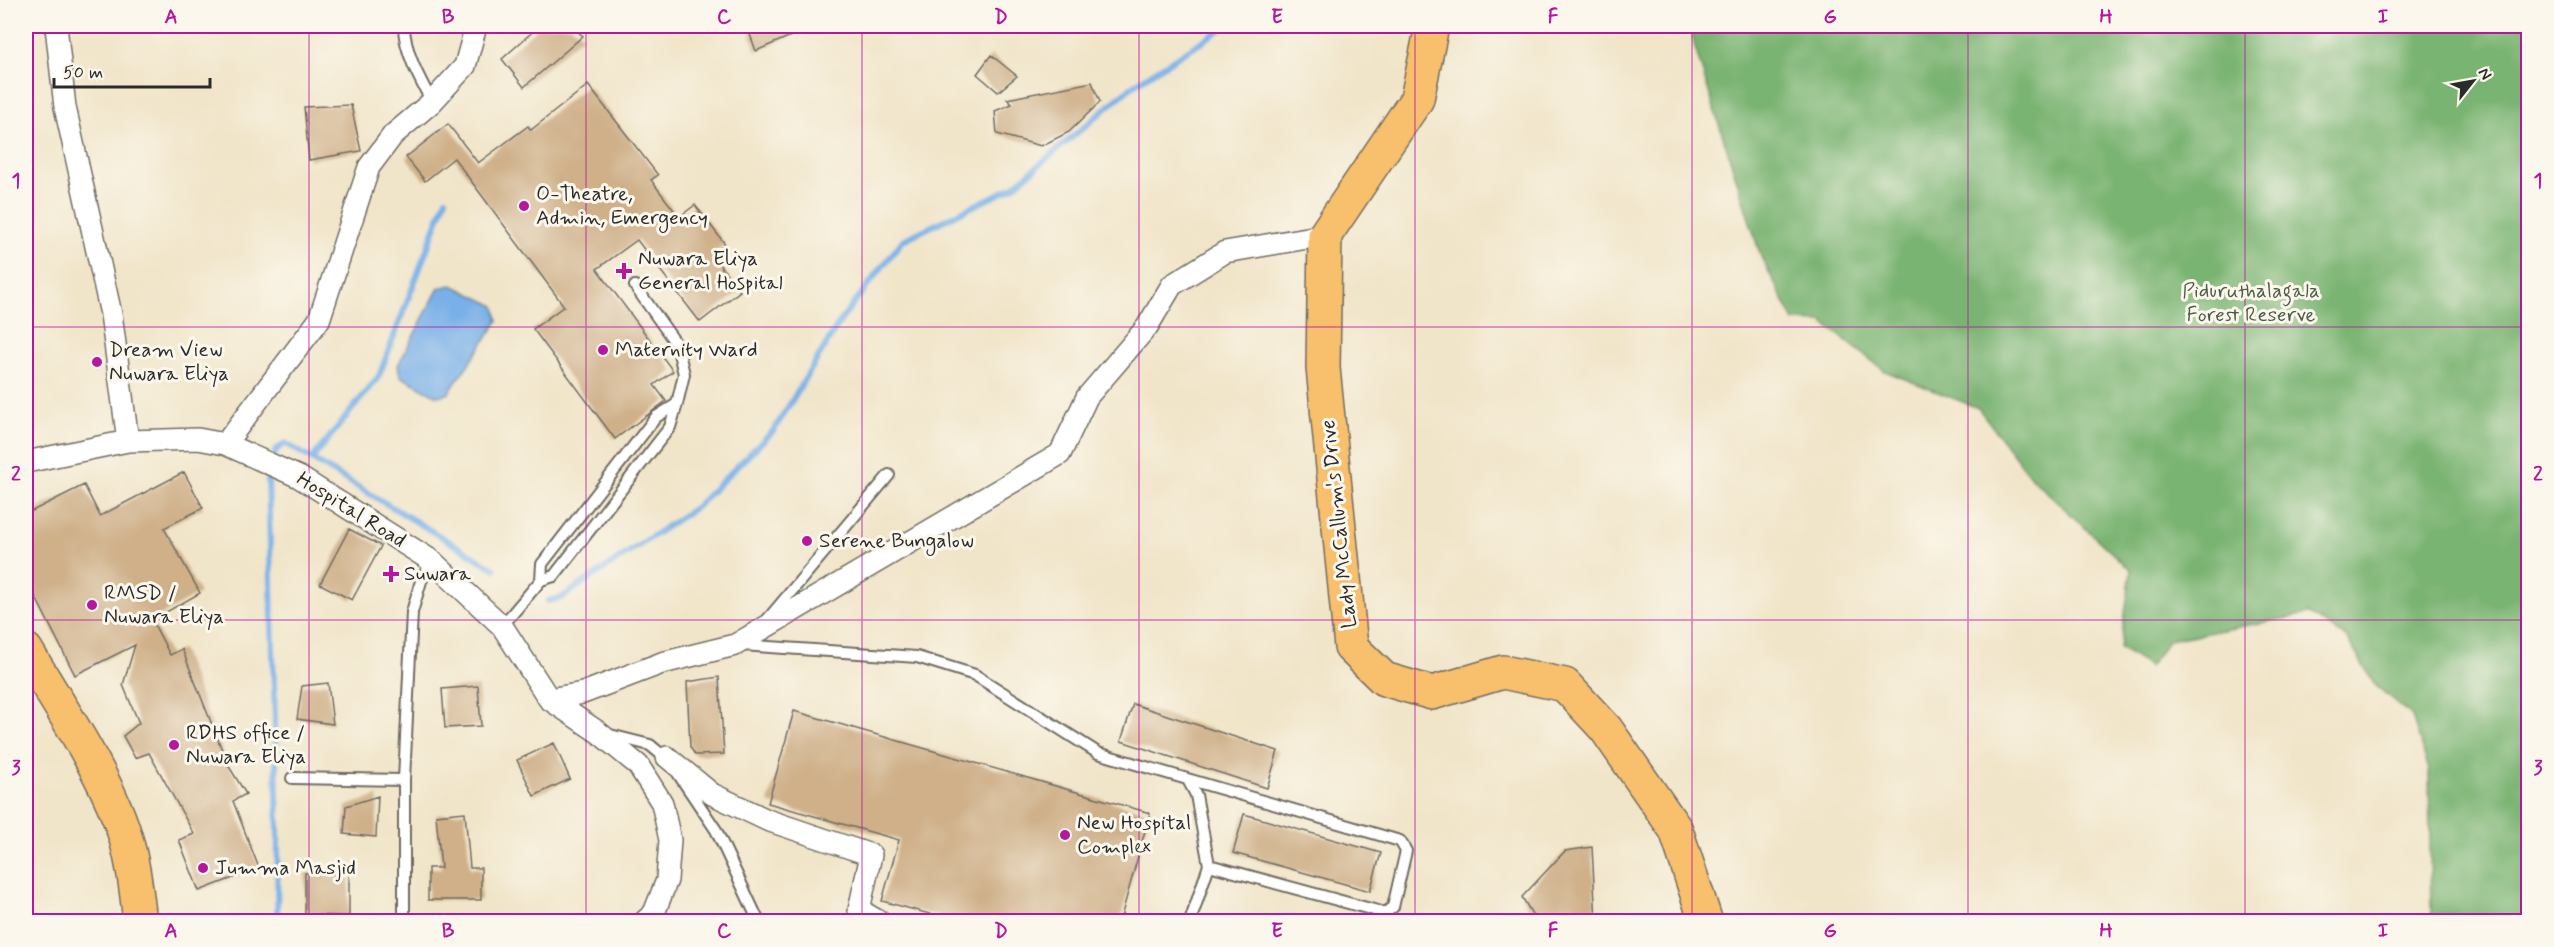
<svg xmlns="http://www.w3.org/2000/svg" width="2554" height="947" viewBox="0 0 2554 947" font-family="Mynerve,sans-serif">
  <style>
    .forest { fill: #7ab472; stroke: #52704e; stroke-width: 1.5 }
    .water { fill: #79b0e8; stroke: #526e8a; stroke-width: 1.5 }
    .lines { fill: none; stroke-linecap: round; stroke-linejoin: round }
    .stream { stroke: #79b0e8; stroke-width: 6 }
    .building { fill: #cfb089 }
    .service-casing { stroke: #706c62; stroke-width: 14 }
    .minor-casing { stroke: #706c62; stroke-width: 24 }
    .primary-casing { stroke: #706c62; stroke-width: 36 }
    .service { stroke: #fff; stroke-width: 10 }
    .minor { stroke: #fff; stroke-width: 21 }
    .primary { stroke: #f8bf6c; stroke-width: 33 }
    .grid { fill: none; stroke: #b5179e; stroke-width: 1.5; stroke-opacity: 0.55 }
    .poi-dot { fill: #b5179e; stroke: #fbf7ec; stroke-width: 2 }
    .labels { text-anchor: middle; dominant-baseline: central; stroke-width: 6; stroke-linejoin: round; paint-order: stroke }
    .poi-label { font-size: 21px; fill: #2b2b2b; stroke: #fbf7ec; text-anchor: start }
    .park-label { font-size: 21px; fill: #4c5d46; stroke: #fbf7ec }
    .street-label { font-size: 21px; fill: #2b2b2b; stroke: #fbf7ec }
    .neatline { fill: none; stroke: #b5179e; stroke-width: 2 }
    .grid-label { font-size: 20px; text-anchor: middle; font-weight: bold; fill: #b5179e }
  </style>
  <rect width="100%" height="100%" fill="#fbf7ec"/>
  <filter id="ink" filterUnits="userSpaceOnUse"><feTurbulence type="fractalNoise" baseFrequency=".0167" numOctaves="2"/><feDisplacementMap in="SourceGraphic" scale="12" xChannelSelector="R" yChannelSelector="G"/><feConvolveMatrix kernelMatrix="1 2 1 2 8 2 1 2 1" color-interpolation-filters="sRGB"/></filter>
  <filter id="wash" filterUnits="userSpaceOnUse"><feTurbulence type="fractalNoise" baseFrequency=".008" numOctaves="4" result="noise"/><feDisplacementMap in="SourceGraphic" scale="24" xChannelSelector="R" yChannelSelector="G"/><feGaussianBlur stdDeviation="1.35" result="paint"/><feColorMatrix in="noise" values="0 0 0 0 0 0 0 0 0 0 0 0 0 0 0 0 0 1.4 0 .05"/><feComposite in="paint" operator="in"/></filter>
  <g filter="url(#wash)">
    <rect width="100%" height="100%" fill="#f1e5c9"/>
    <!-- forest -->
    <path class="forest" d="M1691,26h837v895h-97l-2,-151 -17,-54 -38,-32 -28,-47 -37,-23 -140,26 -20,27 -29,-19 11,-77 -100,-94 -53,-69 -93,-37 -63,-49 -28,-1 -33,-64 -66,-209z"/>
    <!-- water -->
    <path class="water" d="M452,285l43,21 3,15 -50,73 -11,2 -37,-20 -2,-11 41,-77z"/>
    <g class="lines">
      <!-- stream -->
      <path class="stream" d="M312,459l67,-83 67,-177
        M548,601l13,-3 135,-91 78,-77 67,-110 62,-80 110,-53 122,-103 91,-58
        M277,922l1,-92 -10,-354 8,-26 9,-7 210,126"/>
    </g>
    <g id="blocks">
      <!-- building -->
      <path class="building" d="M539,26h32l12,10 -59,51 -22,-28z
        M747,26h67l-58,25z
        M991,55l26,21 -19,16 -21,-18z
        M1092,82l8,20 -31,30 -28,14 -44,-12 -2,-23 17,-7 -5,-5z
        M588,85l70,90 -7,5 28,37 16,-12 30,39 -13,11 28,36 -40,31 -63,-82 -40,29 76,102 -19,14 12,16 -51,38 -82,-110 31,-23 -110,-148 -29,23 -19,-24 42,-33 30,39 50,-37 3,4z
        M351,105l10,46 -52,9 -5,-53z
        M184,472l19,36 -39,20 36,65 -48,27 18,35 12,-6 46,116 18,29 -13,7 26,67 -60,23 -20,-51 15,-6 -45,-81 -14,5 -12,-22 16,-13 -16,-38 12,-40 -60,30 -49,-97v-64l58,-29 16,31z
        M349,529l32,17 -29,54 -32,-16z
        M719,677l5,77 -29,1 -5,-8 -3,-65z
        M328,683l5,41 -36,-5 5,-33z
        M478,686l3,40 -36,2 -3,-39z
        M1133,704l145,47 -11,37 -146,-47z
        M794,711l356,102 -30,108h-165l-73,-20 17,-61 -131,-37z
        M554,743l16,36 -36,17 -17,-36z
        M378,796l-2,41 -32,-3 2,-28z
        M465,812l5,56h11v32h-53v-32h13l-5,-53z
        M1244,814l137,39 -11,38 -137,-38z
        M1592,847l4,74h-60l-14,-24 43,-46z
        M305,873h44v43l-44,-1z"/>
    </g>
  </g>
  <g filter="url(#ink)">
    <use href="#blocks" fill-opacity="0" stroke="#706c62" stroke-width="1.5"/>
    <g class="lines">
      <!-- service casing -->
      <g class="service-casing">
        <path id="service" d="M404,26c0,25 16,54 28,76
          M541,580l1,-16 114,-147 21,-13
          M768,619l121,-144
          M502,626l39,-46 13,-4 116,-149 7,-23 7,-30 -7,-29 -42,-59
          M741,645l176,12 58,18 123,78 302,88 6,10 -13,56 -8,6 -176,-48
          M610,735l40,10 18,15
          M679,775l37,55 43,92
          M292,778l112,2
          M1188,780l8,15 13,70 -19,57
          M404,922v-142l8,-168 9,-31 11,-20"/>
      </g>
      <!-- minor casing -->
      <g class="minor-casing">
        <path id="minor" d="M56,26l9,81 46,207 17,127
          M225,444l94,-124 50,-153 24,-32 39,-33 33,-36 11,-40
          M26,462l102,-21 70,-2 27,5 74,33 133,84 70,65 47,73 49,33 40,33 24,38 8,37 -3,40 -13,33 -10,9
          M549,699l34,-6 79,-30 73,-18 325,-191 27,-57 60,-70 25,-42 53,-33 100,-17
          M667,757l45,37 55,26 104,35 -12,55 21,12"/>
      </g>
      <!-- primary casing -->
      <g class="primary-casing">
        <path id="primary" d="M1432,26l-15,73 -92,136 -2,133 28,279 33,32 48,14 71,-21 62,13 41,44 70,101 30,92
          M26,650c32,54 70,109 93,168 13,33 17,68 21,104"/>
      </g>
      <!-- service -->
      <use href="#service" class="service"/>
      <!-- minor -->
      <use href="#minor" class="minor"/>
      <!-- primary -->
      <use href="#primary" class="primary"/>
    </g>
  </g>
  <!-- grid -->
  <path class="grid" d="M309,26v896M586,26v896M862,26v896M1139,26v896M1415,26v896M1692,26v896M1968,26v896M2245,26v896M26,327h2502M26,620h2502"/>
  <!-- markers -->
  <g class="poi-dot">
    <circle cx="524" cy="206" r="6"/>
    <path d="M621 262h6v6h6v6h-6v6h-6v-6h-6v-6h6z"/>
    <circle cx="603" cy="350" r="6"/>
    <circle cx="97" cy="362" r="6"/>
    <circle cx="807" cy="541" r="6"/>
    <path d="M388 565h6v6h6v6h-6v6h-6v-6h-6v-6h6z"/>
    <circle cx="92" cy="605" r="6"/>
    <circle cx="174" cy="745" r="6"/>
    <circle cx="1065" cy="835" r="6"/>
    <circle cx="203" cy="868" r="6"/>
  </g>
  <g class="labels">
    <!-- poi labels -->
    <g class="poi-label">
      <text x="536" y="194">O-Theatre,<tspan x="536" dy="24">Admin, Emergency</tspan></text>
      <text x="638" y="259">Nuwara Eliya<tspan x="638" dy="24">General Hospital</tspan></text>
      <text x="109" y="350">Dream View<tspan x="109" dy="24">Nuwara Eliya</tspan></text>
      <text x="615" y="350">Maternity Ward</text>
      <text x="819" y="541">Serene Bungalow</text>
      <text x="404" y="574">Suwara</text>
      <text x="104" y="593">RMSD /<tspan x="104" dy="24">Nuwara Eliya</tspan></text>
      <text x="186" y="733">RDHS office /<tspan x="186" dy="24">Nuwara Eliya</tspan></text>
      <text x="1077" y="823">New Hospital<tspan x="1077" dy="24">Complex</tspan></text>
      <text x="215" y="868">Jumma Masjid</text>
    </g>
    <!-- park labels -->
    <g class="park-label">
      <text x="2251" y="291">Piduruthalagala<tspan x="2251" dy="24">Forest Reserve</tspan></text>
    </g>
    <!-- street labels -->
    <g class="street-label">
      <text transform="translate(351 510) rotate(32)">Hospital Road</text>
      <text transform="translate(1339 524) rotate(-96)">Lady McCallum's Drive</text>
    </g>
  </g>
  <!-- margin -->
  <rect width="2554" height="947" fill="none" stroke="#fbf7ec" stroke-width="66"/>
  <!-- north arrow -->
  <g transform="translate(2473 81) rotate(59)" stroke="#fbf7ec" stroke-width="4.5" paint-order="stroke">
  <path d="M0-4.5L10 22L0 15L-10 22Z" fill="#2b2b2b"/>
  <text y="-9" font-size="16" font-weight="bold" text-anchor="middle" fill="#2b2b2b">N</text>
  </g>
  <!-- scale -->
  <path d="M54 78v9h156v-9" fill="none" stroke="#2b2b2b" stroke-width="3"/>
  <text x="63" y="78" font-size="18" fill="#2b2b2b" stroke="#fbf7ec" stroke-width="4.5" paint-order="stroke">50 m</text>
  <rect x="33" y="33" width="2488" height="881" class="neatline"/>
  <g class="grid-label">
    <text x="171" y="23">A</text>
    <text x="448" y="23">B</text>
    <text x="724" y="23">C</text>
    <text x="1001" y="23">D</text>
    <text x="1277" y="23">E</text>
    <text x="1553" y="23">F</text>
    <text x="1830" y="23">G</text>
    <text x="2106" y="23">H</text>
    <text x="2383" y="23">I</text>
    <text x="16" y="187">1</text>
    <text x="2538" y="187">1</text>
    <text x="16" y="480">2</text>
    <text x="2538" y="480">2</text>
    <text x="16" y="774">3</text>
    <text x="2538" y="774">3</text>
    <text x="171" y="937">A</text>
    <text x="448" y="937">B</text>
    <text x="724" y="937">C</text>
    <text x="1001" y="937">D</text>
    <text x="1277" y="937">E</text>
    <text x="1553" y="937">F</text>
    <text x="1830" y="937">G</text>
    <text x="2106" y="937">H</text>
    <text x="2383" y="937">I</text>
  </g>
</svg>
